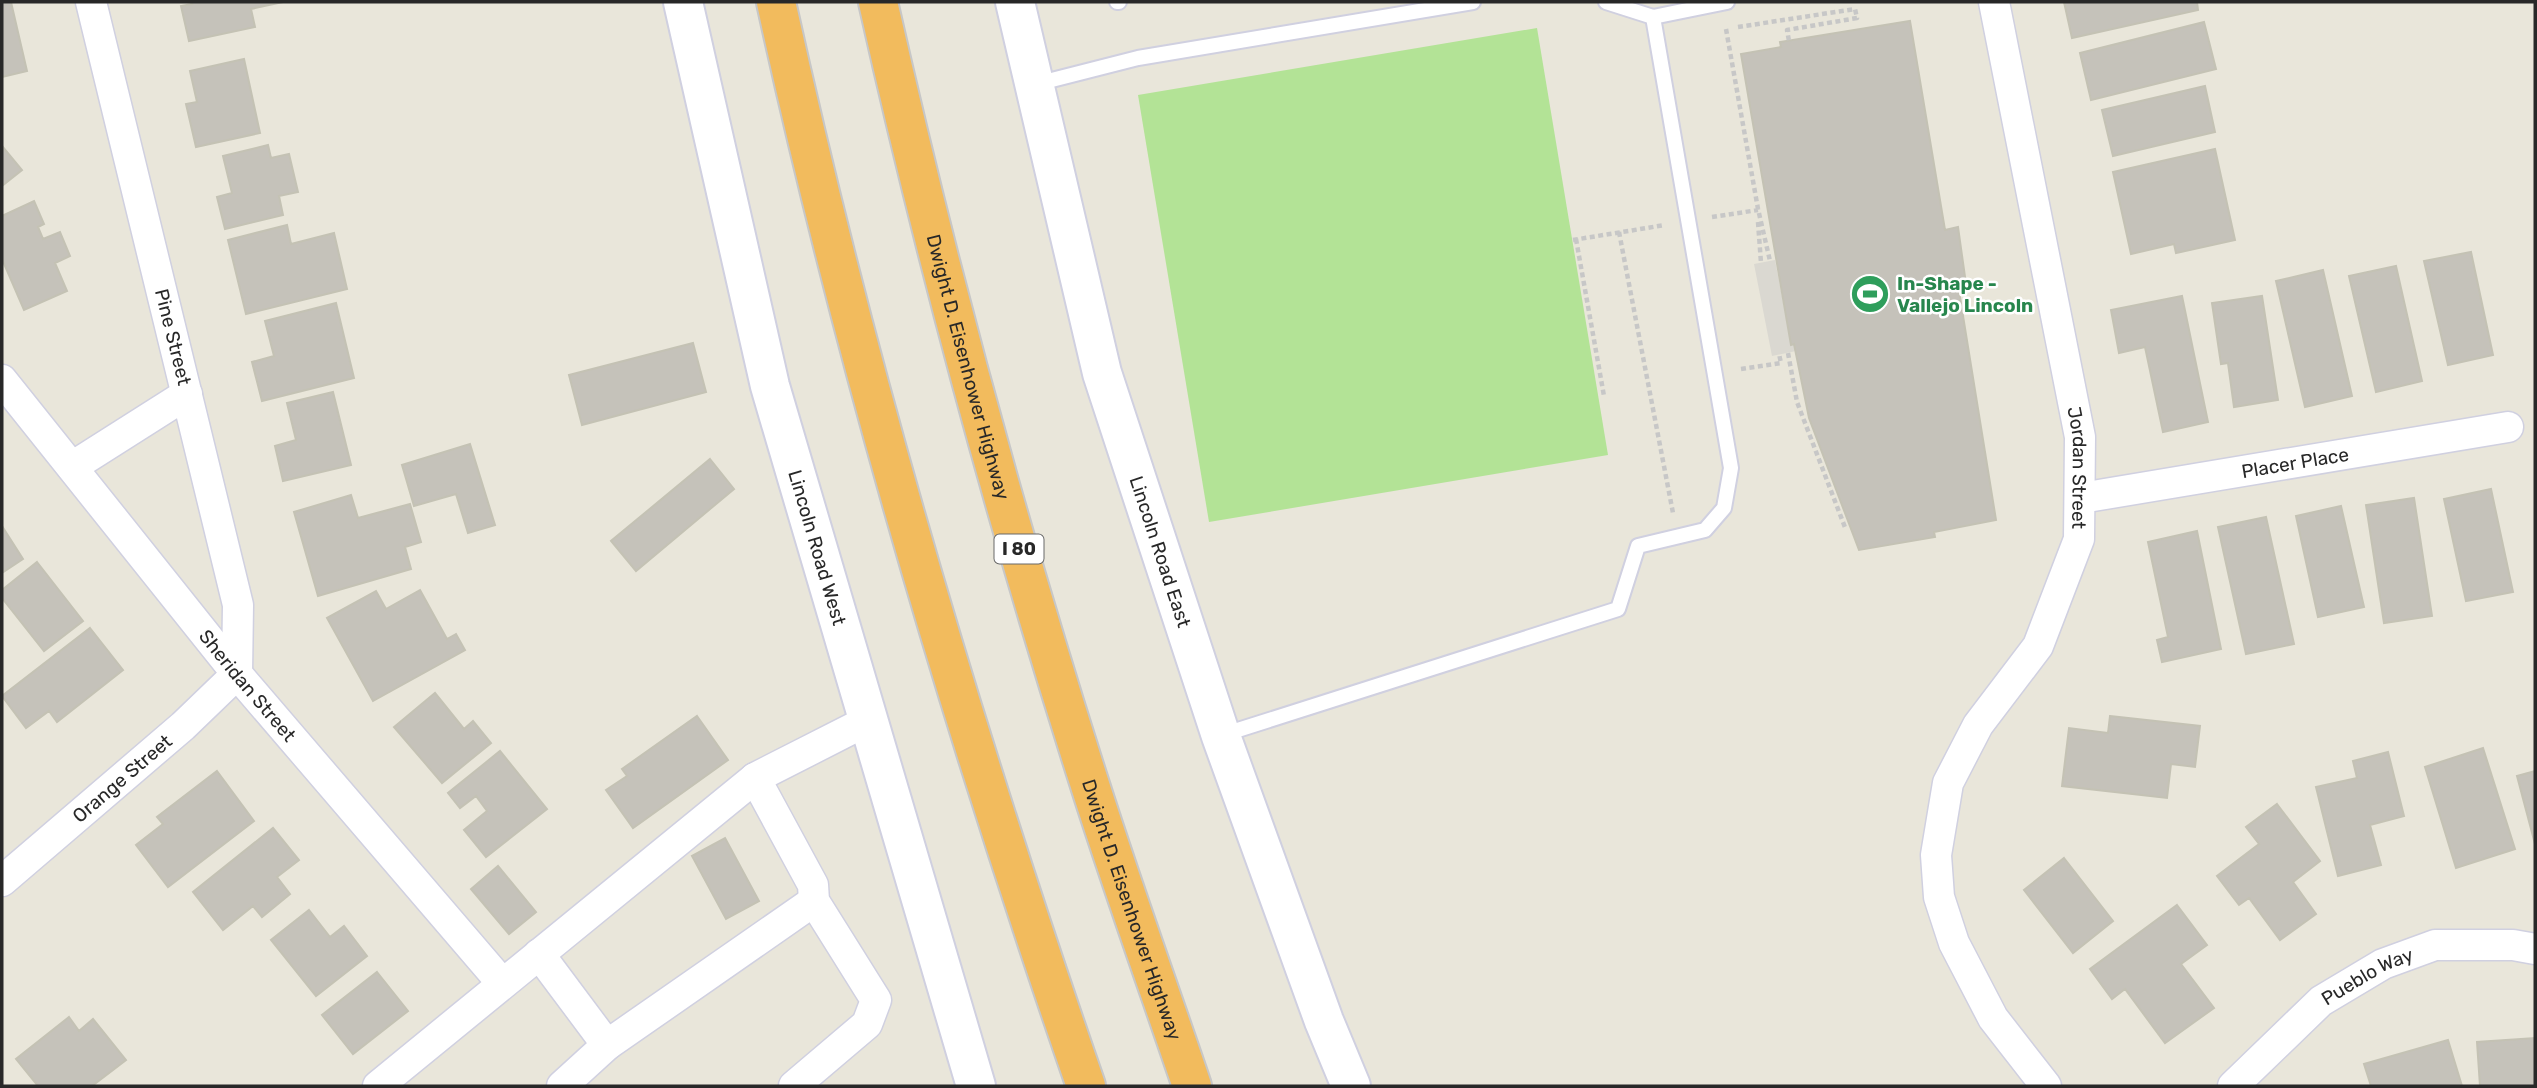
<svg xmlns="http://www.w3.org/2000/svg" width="2537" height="1088" viewBox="0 0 2537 1088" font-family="Rubik,sans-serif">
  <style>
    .pitch { fill: #b3e396 }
    .plaza { fill: #dad8d1 }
    .building { fill: #c5c2ba; stroke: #c4c2b4; stroke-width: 2 }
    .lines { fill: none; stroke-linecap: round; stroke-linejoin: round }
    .lane-casing { stroke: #d0d0e0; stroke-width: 18 }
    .street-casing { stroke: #d0d0e0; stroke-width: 33 }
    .secondary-casing { stroke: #d0d0e0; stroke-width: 42 }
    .highway-casing { stroke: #c7c7c7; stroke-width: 42 }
    .path { stroke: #c7c7c7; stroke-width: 4.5; stroke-dasharray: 5 3.5; stroke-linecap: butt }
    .lane { stroke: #fff; stroke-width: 14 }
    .street { stroke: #fff; stroke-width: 30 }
    .secondary { stroke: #fff; stroke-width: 38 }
    .highway { stroke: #f2bb5d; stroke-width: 38 }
    .labels { text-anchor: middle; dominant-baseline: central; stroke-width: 5; stroke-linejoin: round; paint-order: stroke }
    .shield { fill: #fff; stroke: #686868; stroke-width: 2 }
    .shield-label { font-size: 18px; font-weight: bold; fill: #282828 }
    .leisure-label { font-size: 19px; font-weight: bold; fill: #27864d; stroke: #fff; text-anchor: start }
    .street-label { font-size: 19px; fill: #282828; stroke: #fff }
  </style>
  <rect width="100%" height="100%" fill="#e9e6da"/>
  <!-- pitch -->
  <path class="pitch" d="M1537,28l71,427 -399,67 -71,-427z"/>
  <!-- plaza -->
  <path class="plaza" d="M1775,260l16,84h3l2,7 -24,5 -18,-92z"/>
  <!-- building -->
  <path class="building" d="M2,2h9l16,69 -25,6z
    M191,2h92l-32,7 4,18 -66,14 -8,-35 11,-2z
    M2064,2h133l1,8 -126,28z
    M1910,21l35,209 13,-3 8,57 -8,1 38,235 -62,12 1,5 -76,13 -50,-132 -15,-74 -3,1 -50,-291 40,-7 -1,-5z
    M2204,22l12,47 -125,31 -11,-47z
    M244,59l16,74 -64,14 -10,-43 11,-2 -7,-31z
    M2205,86l10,46 -102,24 -11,-46z
    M268,145l3,13 18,-4 9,38 -19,4 4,19 -58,14 -8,-32 15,-4 -9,-37z
    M2,146l20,24 -20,16z
    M2215,149l20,91 -59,13 -2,-9 -43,10 -18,-82z
    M34,201l10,23 -6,3 5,12 17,-7 10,24 -15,7 12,28 -43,19 -22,-51v-43z
    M287,225l4,19 43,-11 13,56 -101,25 -18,-74z
    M2471,252l22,103 -45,10 -24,-104z
    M2396,266l26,115 -46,11 -27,-116z
    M2323,270l29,126 -47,11 -29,-126z
    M2182,296l26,126 -45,10 -18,-85 -26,6 -8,-43z
    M2262,296l16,104 -44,7 -6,-44 -7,1 -9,-61z
    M336,303l18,75 -92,23 -10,-39 22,-6 -9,-35z
    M693,343l13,49 -124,33 -13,-50z
    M333,392l18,73 -68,16 -8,-35 21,-6 -9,-37z
    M470,444l25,81 -27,8 -12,-39 -42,12 -12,-41z
    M710,459l24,30 -98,82 -25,-30z
    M2491,489l22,103 -47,9 -22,-102z
    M351,495l7,23 52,-14 11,38 -16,5 6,22 -93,27 -24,-84z
    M2414,498l18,118 -48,7 -18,-118z
    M2341,506l23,101 -46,10 -22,-101z
    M2266,517l28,127 -48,10 -28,-127z
    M2,526l21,33 -21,14z
    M2197,531l24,118 -59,13 -5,-22 11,-3 -20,-95z
    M37,562l46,59 -39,30 -42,-53v-8z
    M420,590l27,49 9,-5 9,16 -92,51 -46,-83 49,-27 10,18z
    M90,628l33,42 -66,52 -8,-11 -23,17 -24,-32z
    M435,693l29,36 9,-8 18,22 -49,40 -48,-56z
    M697,716l31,44 -95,68 -27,-38 21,-14 -5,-7z
    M2110,716l90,10 -5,41 -24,-3 -4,34 -105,-12 7,-58 39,5z
    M2483,748l32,101 -59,19 -31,-101z
    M500,751l47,58 -61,48 -22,-27 23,-19 -11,-15 -16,12 -12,-15z
    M2388,752l16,64 -34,9 11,40 -43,11 -22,-89 41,-9 -4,-17z
    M217,771l37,50 -86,66 -32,-42 27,-21 -6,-7z
    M2535,771v73l-18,-68z
    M2277,804l43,57 -27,21 23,32 -36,26 -31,-42 -10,7 -22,-29 42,-32 -13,-17z
    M273,828l26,32 -22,17 13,17 -28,23 -9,-11 -30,24 -30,-38z
    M725,838l34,63 -33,18 -34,-63z
    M2064,858l49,63 -40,32 -49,-63z
    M498,866l38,46 -27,22 -38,-45z
    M2177,905l30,40 -26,19 33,44 -49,35 -40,-54 -13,10 -22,-30z
    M309,910l21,27 14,-11 23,30 -51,40 -45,-56z
    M377,972l31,39 -55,43 -31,-39z
    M69,1017l10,14 14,-12 33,41 -34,26h-54l-22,-27z
    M2535,1038v48h-55l-3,-44z
    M2448,1040l14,46h-91l-7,-22z"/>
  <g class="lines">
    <!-- lane casing -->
    <g class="lane-casing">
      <path id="lane" d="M1117,2h2
        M1606,2l47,15
        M1036,84l102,-26 335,-56
        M1222,735l396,-126 20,-63 67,-16 19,-22 7,-40 -78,-451 74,-15"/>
    </g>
    <!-- street casing -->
    <g class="street-casing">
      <g id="street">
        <path id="s1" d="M1994,2l86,435 -1,102 -41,107 -60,79 -30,58 -12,72 3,42 15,46 39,75 53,68"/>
        <path id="s2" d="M2,380l235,294 265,309"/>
        <path d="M72,467l115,-73"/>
        <path id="s3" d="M2081,498l427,-71"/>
        <path d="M755,778l58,107 1,16 62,99 -9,24 -73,62"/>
        <path id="s4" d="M2,881l181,-155 54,-52 1,-69 -147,-603"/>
        <path d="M539,954l68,91"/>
        <path d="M378,1086l377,-308 112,-57"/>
        <path d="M562,1086l45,-41 207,-144"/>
        <path id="s5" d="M2233,1086l88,-85 62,-37 52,-19h78l22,4"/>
      </g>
    </g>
    <!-- secondary casing -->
    <g class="secondary-casing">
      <g id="secondary">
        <path id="s6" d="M683,2l87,384 206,700"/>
        <path id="s7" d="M1015,2l87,371 119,363 103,285 27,65"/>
      </g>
    </g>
    <!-- highway casing -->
    <g class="highway-casing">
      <g id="highway">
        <path d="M776,2c80,368 187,729 310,1084"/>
        <path id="s8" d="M878,2c59,264 130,526 212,783 32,101 68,201 102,301"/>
      </g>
    </g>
    <!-- path -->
    <path class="path" d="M1738,27l117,-18 2,9 -70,12 2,11
      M1726,29l32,180 12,52
      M1712,217l46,-7
      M1758,222l3,41
      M1619,232l54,281
      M1576,239l28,157
      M1573,240l92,-15
      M1788,353l9,49 49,128
      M1741,369l40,-6 -2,-9"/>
    <!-- lane -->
    <use href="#lane" class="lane"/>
    <!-- street -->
    <use href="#street" class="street"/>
    <!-- secondary -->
    <use href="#secondary" class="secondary"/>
    <!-- highway -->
    <use href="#highway" class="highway"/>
  </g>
  <!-- icons -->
  <defs>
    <g id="stadium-disc" transform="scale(2.0125)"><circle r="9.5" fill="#2e9e5b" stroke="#fff"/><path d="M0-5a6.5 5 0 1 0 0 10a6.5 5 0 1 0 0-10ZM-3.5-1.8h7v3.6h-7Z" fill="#fff"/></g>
  </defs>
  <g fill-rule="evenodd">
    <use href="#stadium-disc" x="1870" y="294"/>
  </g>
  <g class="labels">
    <!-- shield labels -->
    <rect class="shield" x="994.5" y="534.5" width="49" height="29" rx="5"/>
    <g class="shield-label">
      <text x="1019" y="549">I 80</text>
    </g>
    <!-- leisure labels -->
    <g class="leisure-label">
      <text x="1897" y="283">In-Shape -<tspan x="1897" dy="22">Vallejo Lincoln</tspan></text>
    </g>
    <!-- street labels -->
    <g class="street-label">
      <text transform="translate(173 337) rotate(76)">Pine Street</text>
      <text stroke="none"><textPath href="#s8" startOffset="376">Dwight D. Eisenhower Highway</textPath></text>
      <text stroke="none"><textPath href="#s3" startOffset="217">Placer Place</textPath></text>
      <text stroke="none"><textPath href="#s1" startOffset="474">Jordan Street</textPath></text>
      <text stroke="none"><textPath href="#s6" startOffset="562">Lincoln Road West</textPath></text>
      <text stroke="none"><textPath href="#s7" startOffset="569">Lincoln Road East</textPath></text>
      <text stroke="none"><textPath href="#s2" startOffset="392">Sheridan Street</textPath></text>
      <text stroke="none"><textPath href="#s4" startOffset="158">Orange Street</textPath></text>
      <text stroke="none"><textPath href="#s8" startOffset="943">Dwight D. Eisenhower Highway</textPath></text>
      <text stroke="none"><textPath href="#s5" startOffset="175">Pueblo Way</textPath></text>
    </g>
  </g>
  <!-- border -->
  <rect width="2537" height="1088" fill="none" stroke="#282828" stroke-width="7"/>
</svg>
